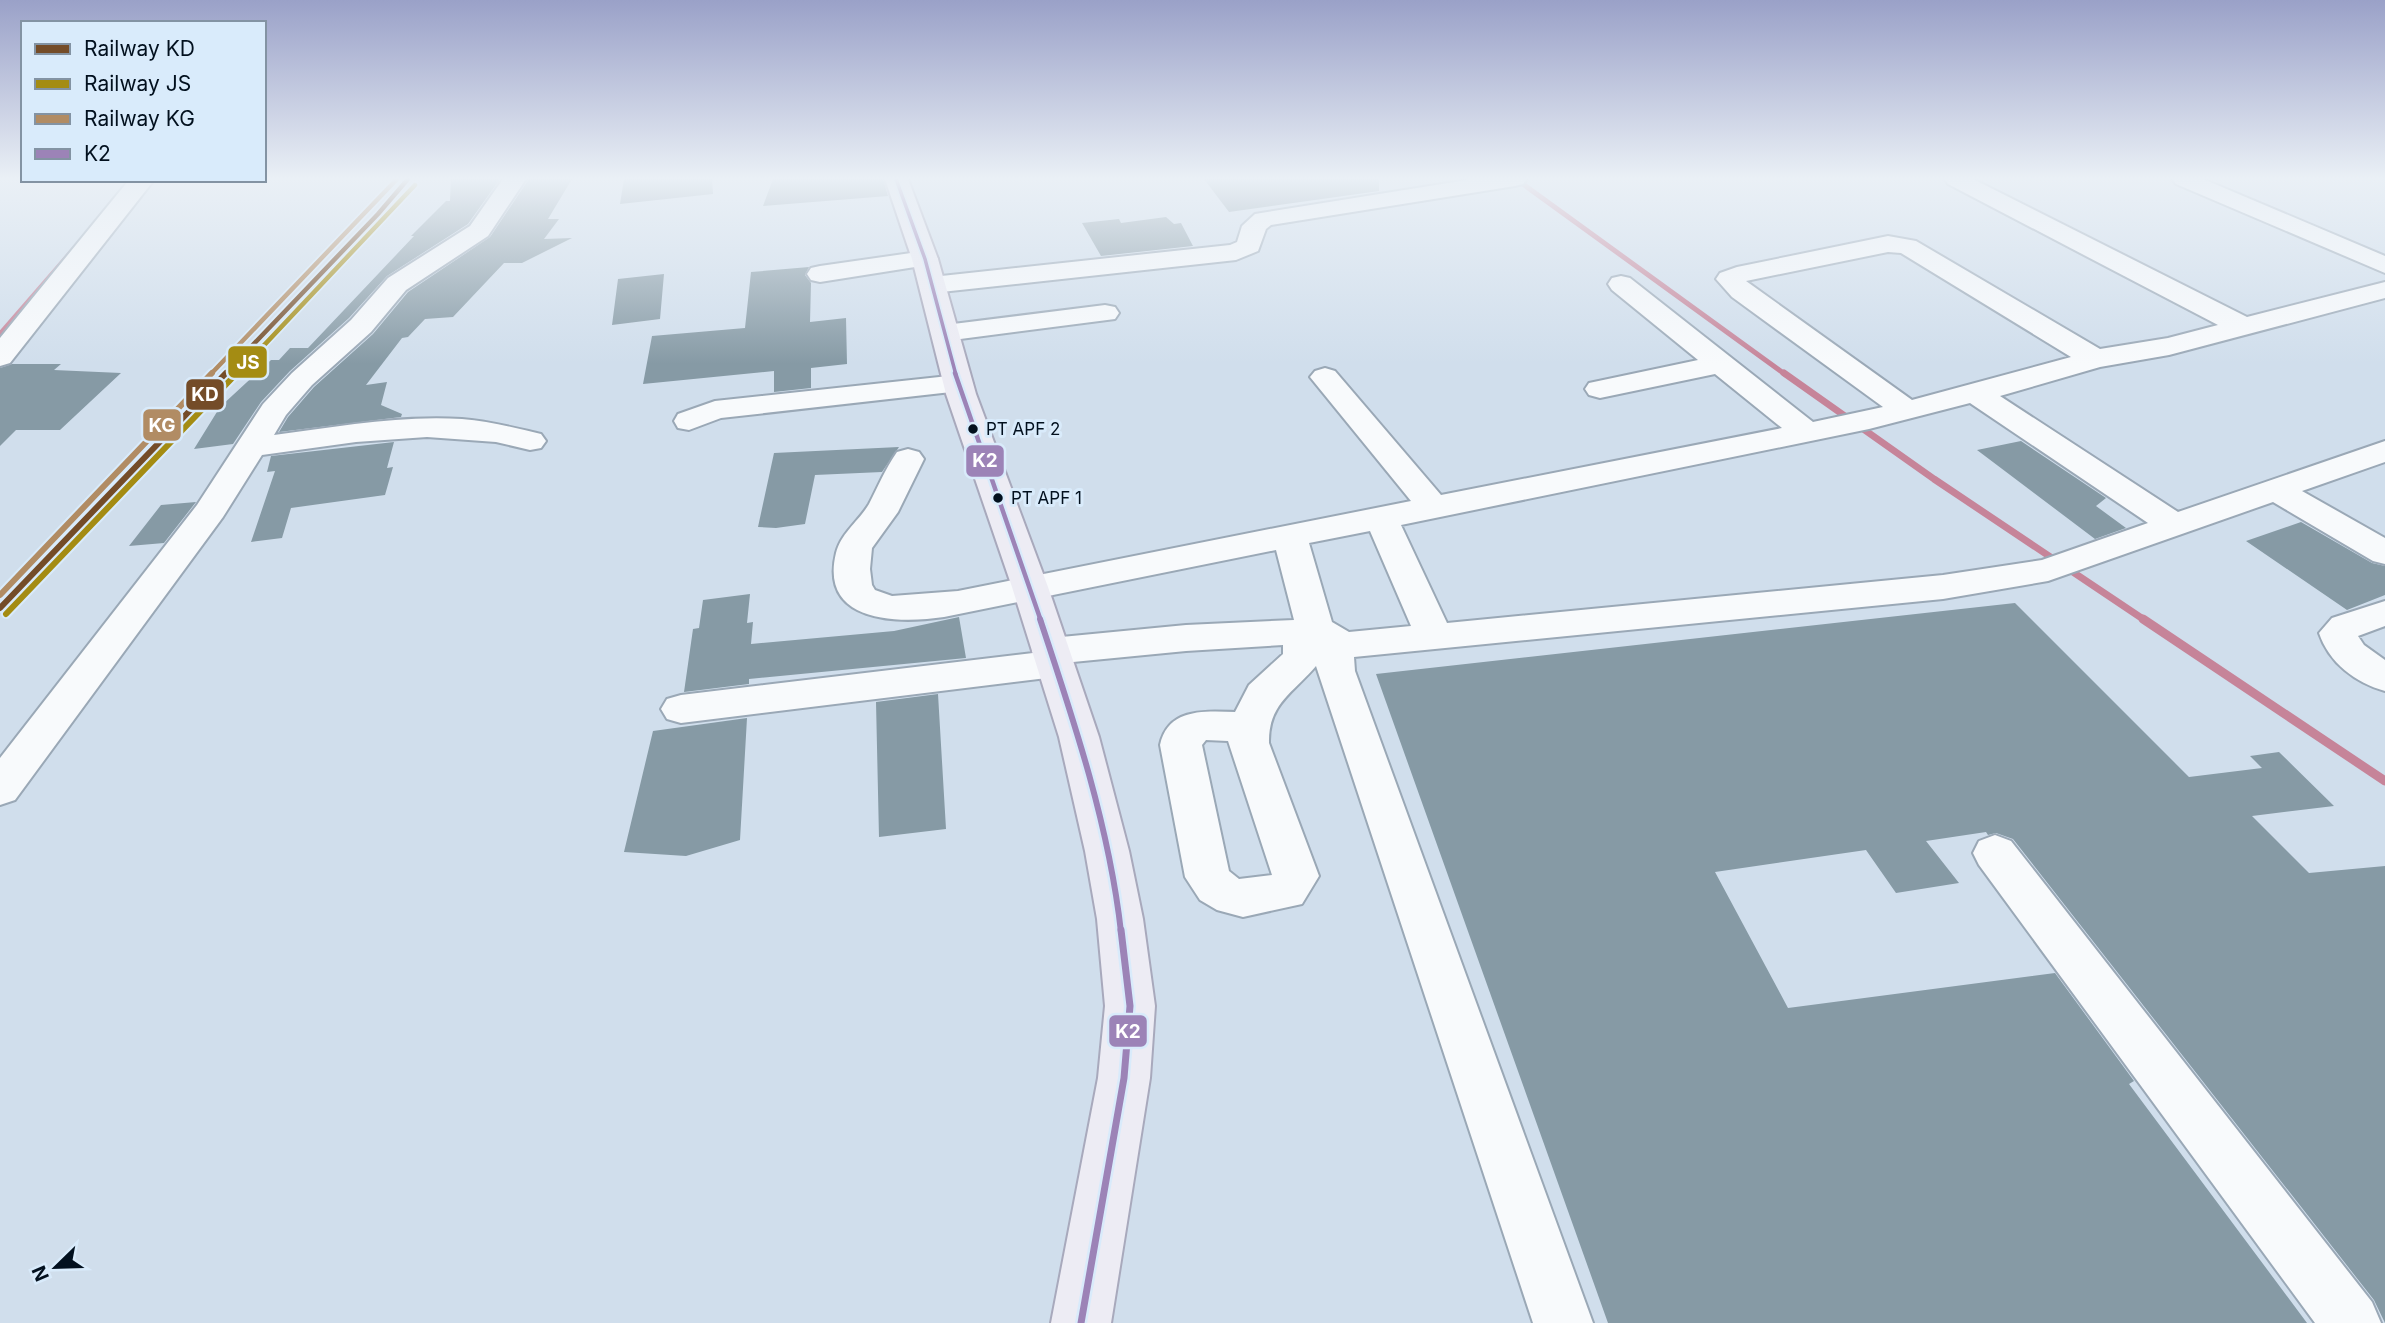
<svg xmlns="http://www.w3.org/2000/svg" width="2385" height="1323" viewBox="0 0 2385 1323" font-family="Inter,sans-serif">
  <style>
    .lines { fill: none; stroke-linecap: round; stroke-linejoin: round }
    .stream-far2 { stroke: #c68499; stroke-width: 5 }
    .stream-far1 { stroke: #c68499; stroke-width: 7 }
    .stream { stroke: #c68499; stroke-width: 9 }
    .building { fill: #869aa5 }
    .minor-casing { stroke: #9aa8b6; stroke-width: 4 }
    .major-casing { stroke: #a8a9bc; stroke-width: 4 }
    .minor { fill: #f8fafc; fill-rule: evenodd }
    .major { fill: #edecf4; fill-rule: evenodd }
    .bus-1-far3-casing { stroke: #d9ebfb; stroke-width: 7 }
    .bus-1-far2-casing { stroke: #d9ebfb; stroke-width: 9 }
    .bus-1-far1-casing { stroke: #d9ebfb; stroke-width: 11 }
    .bus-1-casing { stroke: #d9ebfb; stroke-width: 12 }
    .bus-1-far3 { stroke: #9c83b7; stroke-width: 3.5 }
    .bus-1-far2 { stroke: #9c83b7; stroke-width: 4.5 }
    .bus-1-far1 { stroke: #9c83b7; stroke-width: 6 }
    .bus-1 { stroke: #9c83b7; stroke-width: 7 }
    .rail-1-far1-casing { stroke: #d9ebfb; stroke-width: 8 }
    .rail-1-casing { stroke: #d9ebfb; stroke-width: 10 }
    .rail-2-far1-casing { stroke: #d9ebfb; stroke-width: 8 }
    .rail-2-casing { stroke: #d9ebfb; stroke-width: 10 }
    .rail-3-far1-casing { stroke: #d9ebfb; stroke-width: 8 }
    .rail-3-casing { stroke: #d9ebfb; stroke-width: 10 }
    .rail-1-far1 { stroke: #744c28; stroke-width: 4.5 }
    .rail-1 { stroke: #744c28; stroke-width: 6 }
    .rail-2-far1 { stroke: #a48c13; stroke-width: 4.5 }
    .rail-2 { stroke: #a48c13; stroke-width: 6 }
    .rail-3-far1 { stroke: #b18c64; stroke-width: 4.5 }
    .rail-3 { stroke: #b18c64; stroke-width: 6 }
    .bus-dot { fill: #02101e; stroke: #d9ebfb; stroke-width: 2.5 }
    .labels { text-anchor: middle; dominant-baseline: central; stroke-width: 6; stroke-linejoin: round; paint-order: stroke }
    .bus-label { font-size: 17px; fill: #02101e; stroke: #d9ebfb; text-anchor: start }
    .line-badge { stroke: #d9ebfb; stroke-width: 2.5 }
    .badge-label { font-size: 19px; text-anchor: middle; font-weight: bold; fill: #fff }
  </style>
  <rect width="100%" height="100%" fill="#d0deec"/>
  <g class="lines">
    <!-- stream-far2 -->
    <path class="stream-far2" d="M1516,179l270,196
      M0,334l73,-84"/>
    <!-- stream-far1 -->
    <path class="stream-far1" d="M1784,373l150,106 212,142"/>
    <!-- stream -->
    <path class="stream" d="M2143,619l242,162"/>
  </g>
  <!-- building -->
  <path class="building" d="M451,179h49l-32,45 -81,52 -38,42 -59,53 -29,31 -28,42 -39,5 26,-42 51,-47h8l11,-12h18l106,-112h-3l35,-35h4z
    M529,179h43l-24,40h11l-15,20 28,-1 -50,25h-18l-51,54 -28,2 -17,18 -6,1 -36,47 21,-3 -6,23 21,9 -1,3 -122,15 9,-15 26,-30 59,-53 35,-42 82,-55z
    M624,179h88l1,15 -93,10z
    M773,179h110l5,17 -125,10z
    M1204,179h175v12l-150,21z
    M1166,217l8,7 7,-1 12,23 -92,10 -19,-33 37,-4 2,4z
    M809,267l-4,8 6,8 -1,39 36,-4 1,46 -36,4v20l-37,4v-21l-131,13 9,-48 93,-8 6,-56z
    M664,274l-4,45 -48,6 6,-46z
    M12,364h49l-7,6 67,3 -61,57h-44l-16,16v-78z
    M2021,441l85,57 -10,8 30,22 -31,11 -118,-89z
    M394,442l-7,26 6,-1 -8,28 -94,13 -9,30 -31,4 24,-71 -8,1 4,-16z
    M899,447l-17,25 -67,3 -10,49 -29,4 -18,-1 16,-74z
    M196,502l-32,41 -35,3 32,-41z
    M2301,522l71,41 13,3v29l-38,15 -101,-69z
    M750,594l-3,29 6,-1 -2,22 143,-13 65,-14 7,41 -217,21v5l-65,8 9,-63 6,-1 4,-28z
    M2015,603l174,174 73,-9 -12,-12 29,-4 55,54 -82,10 57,57 76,-7v457l-11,-23 -361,-461 -17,-6 -8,2 -2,-3 -60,9 33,42 -63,10 -30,-43 -151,22 73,136 267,-35 79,108 -5,3 178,239h-699l-232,-649z
    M938,694l8,135 -67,8 -3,-135z
    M747,718l-7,122 -54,16 -62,-4 29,-121z"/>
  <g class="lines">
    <!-- minor casing -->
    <g class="minor-casing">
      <path id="minor" d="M503,179h23l-38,57 -82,54 -35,42 -59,53 -26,30 -12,20c62,-8 125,-20 188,-16 27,2 53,9 79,15l5,7 -5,7 -11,2 -34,-8 -69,-5 -71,5 -94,13 -39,62 -208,283 -15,5v-47l197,-253 66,-101 29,-31 59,-53 37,-42 82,-52z
        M1473,179h54l-4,5 -8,2 -244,39 -5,4 -8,22 -22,9 -304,33 -9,-2 -4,-6 4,-6 9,-2 298,-32 7,-3 5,-16 13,-12z
        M1945,179h28l274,138 138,-35v16l-216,57 -69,12 -100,29 178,116 207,-71v21l-83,29 83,47v26l-12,-3 -100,-59 -225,79 -105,18 -589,58 1,14 238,652h-60l-217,-657c-23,27 -48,38 -47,77l50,133 -17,28 -59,13 -26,-7 -17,-10 -15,-23 -25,-132c8,-37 44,-34 75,-33l14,-27 34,-31v-9l-97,6 -113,11 -4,11 -14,4 -374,46 -14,-4 -6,-10 6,-10 14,-4 352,-42 -1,-2 6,-9 13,-4 135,-13 108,-5 -18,-70 -332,67c-46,7 -125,6 -108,-64 5,-20 23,-32 33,-49 9,-17 16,-35 28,-52l11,-3 11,3 5,7 -26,53 -26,36 -2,21 2,16 3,5 17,6 66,-5 453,-90 -101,-124 5,-6 10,-3 10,3 106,124 341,-67 -67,-54 -115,24 -11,-3 -4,-6 4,-6 109,-23 -86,-70 -4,-6 4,-6 9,-2 9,2 183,144 70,-15 -151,-110 -16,-18 4,-6 17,-6 151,-31 28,5 184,108 68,-11 50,-13 -270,-141zM1888,252l13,1 170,104 -159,43 -166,-119zM1970,403l178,120 -106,37 -99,15 -496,48 -46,-98 468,-96zM1370,531l41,95 -62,6 -17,-10 -23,-79zM1206,740l22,1 44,134 -33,4 -10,-8 -27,-126z
        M2172,179h31l182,77v17l-209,-89z
        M129,180h25l-144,183 -10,3v-28z
        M925,251l9,3 4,5 -4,5 -114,18 -9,-2 -4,-6 4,-6 9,-2z
        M1105,305l10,2 4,6 -4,6 -170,22 -10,-2 -4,-6 4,-6 10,-2z
        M958,375l11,3 4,6 -4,6 -248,28 -32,12 -11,-2 -4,-7 4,-7 37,-13z
        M2385,601v25l-27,10 6,9 21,15v31c-29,-8 -56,-28 -66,-58l13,-15z
        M1995,835l16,6 361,461 9,21h-66l-336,-458 -6,-12 6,-12z"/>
    </g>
    <!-- major casing -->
    <g class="major-casing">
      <path id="major" d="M885,179h23l30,80 38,135 72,193 51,150 30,114 14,68 12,87 -5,72 -39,245h-60l47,-245 7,-72 -8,-87 -12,-68 -26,-114 -47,-150 -66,-193 -34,-135z"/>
    </g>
    <!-- minor -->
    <use href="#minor" class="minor"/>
    <!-- major -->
    <use href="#major" class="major"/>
    <!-- bus-1-far3 casing -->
    <g class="bus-1-far3-casing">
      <path id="bus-1-far3" d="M896,179l29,80 31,116"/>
    </g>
    <!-- bus-1-far2 casing -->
    <g class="bus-1-far2-casing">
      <path id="bus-1-far2" d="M955,373l86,248"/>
    </g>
    <!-- bus-1-far1 casing -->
    <g class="bus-1-far1-casing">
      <path id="bus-1-far1" d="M1040,619c34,102 69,206 81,313"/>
    </g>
    <!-- bus-1 casing -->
    <g class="bus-1-casing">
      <path id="bus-1" d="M1081,1323l43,-245 6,-72 -9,-76"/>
    </g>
    <!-- bus-1-far3 -->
    <use href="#bus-1-far3" class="bus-1-far3"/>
    <!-- bus-1-far2 -->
    <use href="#bus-1-far2" class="bus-1-far2"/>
    <!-- bus-1-far1 -->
    <use href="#bus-1-far1" class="bus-1-far1"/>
    <!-- bus-1 -->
    <use href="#bus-1" class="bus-1"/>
    <!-- rail-1-far1 casing -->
    <g class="rail-1-far1-casing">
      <path id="rail-1-far1" d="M224,375l154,-161 30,-35"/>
    </g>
    <!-- rail-1 casing -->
    <g class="rail-1-casing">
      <path id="rail-1" d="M0,608l226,-235"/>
    </g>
    <!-- rail-2-far1 casing -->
    <g class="rail-2-far1-casing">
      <path id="rail-2-far1" d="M236,375l179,-190"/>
    </g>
    <!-- rail-2 casing -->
    <g class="rail-2-casing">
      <path id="rail-2" d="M6,614l231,-241"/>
    </g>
    <!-- rail-3-far1 casing -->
    <g class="rail-3-far1-casing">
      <path id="rail-3-far1" d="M210,375l187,-196"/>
    </g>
    <!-- rail-3 casing -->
    <g class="rail-3-casing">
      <path id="rail-3" d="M0,595l212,-222"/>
    </g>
    <!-- rail-1-far1 -->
    <use href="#rail-1-far1" class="rail-1-far1"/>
    <!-- rail-1 -->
    <use href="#rail-1" class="rail-1"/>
    <!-- rail-2-far1 -->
    <use href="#rail-2-far1" class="rail-2-far1"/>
    <!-- rail-2 -->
    <use href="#rail-2" class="rail-2"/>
    <!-- rail-3-far1 -->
    <use href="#rail-3-far1" class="rail-3-far1"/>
    <!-- rail-3 -->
    <use href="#rail-3" class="rail-3"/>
  </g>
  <!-- sky -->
  <linearGradient id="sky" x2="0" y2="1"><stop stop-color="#9aa1c8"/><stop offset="0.49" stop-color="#eaf0f6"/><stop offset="1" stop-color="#eaf0f6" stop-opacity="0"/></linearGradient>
  <rect width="2385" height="364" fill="url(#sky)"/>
  <!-- markers -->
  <g class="bus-dot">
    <circle cx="973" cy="429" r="6"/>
    <circle cx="998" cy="498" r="6"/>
  </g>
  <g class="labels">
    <!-- bus labels -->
    <g class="bus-label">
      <text x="986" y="429">PT APF 2</text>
      <text x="1011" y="498">PT APF 1</text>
    </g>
  </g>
  <g class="line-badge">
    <rect x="227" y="345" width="41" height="34" rx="7" fill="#a48c13"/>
    <rect x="185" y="378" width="40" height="33" rx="7" fill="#744c28"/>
    <rect x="142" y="408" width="40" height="34" rx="7" fill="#b18c64"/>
    <rect x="965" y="444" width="40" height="34" rx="7" fill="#9c83b7"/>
    <rect x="1108" y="1014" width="40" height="34" rx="7" fill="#9c83b7"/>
  </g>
  <g class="badge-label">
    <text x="248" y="369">JS</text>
    <text x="205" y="401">KD</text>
    <text x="162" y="432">KG</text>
    <text x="985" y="467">K2</text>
    <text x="1128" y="1038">K2</text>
  </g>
  <!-- legend -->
  <rect x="21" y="21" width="245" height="161" fill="#d9ebfb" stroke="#8393a3" stroke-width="2"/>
  <rect x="35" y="44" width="35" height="10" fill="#744c28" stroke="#8393a3" stroke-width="2"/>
  <text x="84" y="56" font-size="21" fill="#02101e">Railway KD</text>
  <rect x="35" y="79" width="35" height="10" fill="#a48c13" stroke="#8393a3" stroke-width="2"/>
  <text x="84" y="91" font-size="21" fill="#02101e">Railway JS</text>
  <rect x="35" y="114" width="35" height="10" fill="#b18c64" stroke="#8393a3" stroke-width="2"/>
  <text x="84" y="126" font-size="21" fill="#02101e">Railway KG</text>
  <rect x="35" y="149" width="35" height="10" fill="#9c83b7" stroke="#8393a3" stroke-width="2"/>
  <text x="84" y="161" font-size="21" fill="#02101e">K2</text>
  <!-- north arrow -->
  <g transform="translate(56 1267) rotate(247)" stroke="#d9ebfb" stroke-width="5" paint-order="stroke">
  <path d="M0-5L12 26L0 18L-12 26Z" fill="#02101e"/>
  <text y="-10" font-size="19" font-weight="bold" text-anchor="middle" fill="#02101e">N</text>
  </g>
</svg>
